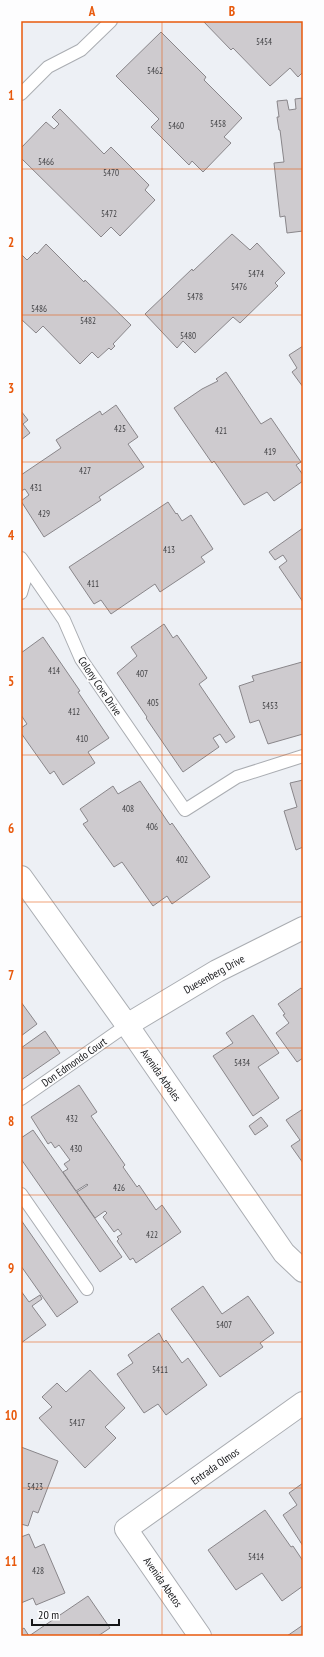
<svg xmlns="http://www.w3.org/2000/svg" width="324" height="1657" viewBox="0 0 324 1657" font-family="'PT Sans Narrow',sans-serif">
  <style>
    .building { fill: #cecbcf; stroke: #89868a }
    .lines { fill: none; stroke-linecap: round; stroke-linejoin: round }
    .service-casing { stroke: #aaadb2; stroke-width: 14 }
    .minor-casing { stroke: #aaadb2; stroke-width: 24 }
    .service { stroke: #fff; stroke-width: 12 }
    .minor { stroke: #fff; stroke-width: 22 }
    .grid { fill: none; stroke: #e8590c; stroke-width: 1; stroke-opacity: 0.55 }
    .labels { text-anchor: middle; dominant-baseline: central; stroke-width: 3.5; stroke-linejoin: round; paint-order: stroke }
    .number-label { font-size: 9px; fill: #424245 }
    .street-label { font-size: 11px; fill: #141517; stroke: #fdfdfe }
    .neatline { fill: none; stroke: #e8590c; stroke-width: 1.5 }
    .grid-label { font-size: 13px; text-anchor: middle; font-weight: bold; fill: #e8590c }
  </style>
  <rect width="100%" height="100%" fill="#edf0f5"/>
  <!-- building -->
  <path class="building" d="M203,21h100v51l-5,5 -8,-9 -20,18 -37,-38 -2,2z
    M161,32l45,45 -2,3 38,38 -18,19 7,6 -28,29 -11,-11 -3,4 -38,-38 8,-8 -43,-43z
    M303,98v133l-16,2 -2,-17 -5,1 -6,-54 10,-1 -4,-32h-1l-2,-13h2l-2,-16 10,-1 2,10 7,-1 -1,-10z
    M60,109l44,45 7,-7 38,38 -4,5 10,10 -35,36 -9,-9 -10,10 -80,-79v-10l25,-26 8,7 5,-5 -7,-7z
    M232,234l18,16 7,-7 28,30 -10,10 3,3 -38,37 -7,-6 -38,36 -12,-12 -6,7 -32,-34 47,-45 1,2z
    M46,244l38,38 1,-2 46,45 -18,19 2,2 -4,4 -2,-2 -11,10 -6,-6 -12,12 -37,-38 -7,7 -15,-14v-65l6,6 8,-8 2,2z
    M303,346v41l-11,-15 5,-4 -8,-13z
    M226,372l35,52 10,-6 30,44 -5,3 7,10v6l-29,20 -7,-9 -23,13 -30,-44 -2,2 -38,-55 28,-19 16,-8 -2,-2z
    M116,405l22,32 -10,7 16,23 -45,30 2,3 -57,37 -23,-36 8,-6 -4,-6 -4,2v-16l40,-27 -5,-8 44,-29 2,4z
    M21,411l7,9 -5,4 7,9 -9,7z
    M168,502l8,12 1,-1 5,8 9,-6 22,34 -12,8 4,5 -45,30 -5,-8 -44,30 -10,-14 -7,4 -25,-37z
    M303,528v74l-24,-35 8,-6 -4,-6 -8,5 -6,-8z
    M164,624l9,14 4,-3 30,43 -8,6 36,53 -9,6 -6,-9 -7,4 6,9 -36,25 -37,-54 1,-1 -30,-44 20,-17 -6,-9z
    M43,637l37,54 -2,1 31,46 -21,14 7,11 -32,22 -9,-14 -4,3 -29,-41v-5l6,-4 -6,-9v-62z
    M302,662l1,72 -35,10 -9,-24 -9,3 -11,-37 15,-5 -2,-5z
    M303,780v67l-7,3 -12,-39 13,-4 -7,-24z
    M140,781l30,44 2,-2 38,54 -38,27 -5,-8 -14,10 -31,-44 -8,5 -31,-43 5,-3 -8,-12 33,-23 5,8z
    M301,988l2,2v68l-6,4 -21,-29 13,-10 -6,-8 2,-1 -7,-10z
    M21,1002l16,22 -16,12z
    M253,1015l26,38 -21,14 21,31 -26,18 -40,-60 20,-13 -7,-10z
    M45,1031l15,22 -39,27v-32z
    M79,1085l18,27 -6,4 34,49 -2,2 14,20 2,-2 17,25 6,-5 19,27 -45,31 -3,-5 -3,2 -13,-19 2,-2 -2,-2 5,-3 -4,-5 -4,3 -11,-15 4,-4 -2,-2 -10,7 -18,-26 11,-7 -1,-1 -11,7 -13,-19 5,-3 -4,-5 6,-4 -11,-15 -4,3 -4,-6 -3,2 -17,-27z
    M303,1109v54l-12,-17 9,-6 -14,-20z
    M261,1117l7,9 -13,9 -6,-9z
    M33,1130l89,127 -22,15 -79,-113v-21z
    M21,1220l57,82 -21,15 -36,-51z
    M203,1286l19,28 26,-18 26,37 -14,10 3,4 -43,30 -49,-68z
    M21,1291l8,11 11,-7 2,4 -10,7 14,19 -25,18z
    M159,1333l5,9 2,-2 16,23 6,-5 19,27 -41,30 -8,-11 -14,9 -27,-39 16,-11 -5,-8z
    M90,1370l35,38 -20,19 11,11 -31,30 -46,-50 13,-11 -10,-10 15,-14 9,9z
    M21,1447l37,14 -20,52 -5,-2 -5,15 -7,-2z
    M303,1483v63l-20,-31 14,-10 -8,-12z
    M265,1510l26,37 2,-1 10,15v25l-21,15 -20,-28 -26,17 -28,-40z
    M29,1534l6,14 9,-4 21,49 -29,12 -3,-7 -12,5v-66z
    M88,1596l22,32 -12,8h-77v-6l3,-2 5,8z
    M303,1625v11h-16z"/>
  <g class="lines">
    <!-- service casing -->
    <g class="service-casing">
      <path id="service" d="M21,94l27,-27 33,-17 30,-29
        M21,558l43,62 17,39 104,151 52,-33 66,-21
        M21,593l7,-24h-6
        M21,1099l106,-74
        M21,1194l66,95"/>
    </g>
    <!-- minor casing -->
    <g class="minor-casing">
      <path id="minor" d="M21,877l106,148 157,228 19,18
        M127,1025l90,-54 86,-43
        M200,1636l-74,-107 177,-126"/>
    </g>
    <!-- service -->
    <use href="#service" class="service"/>
    <!-- minor -->
    <use href="#minor" class="minor"/>
  </g>
  <!-- grid -->
  <path class="grid" d="M162,21v1615M21,169h282M21,315h282M21,462h282M21,609h282M21,755h282M21,902h282M21,1048h282M21,1195h282M21,1342h282M21,1488h282"/>
  <g class="labels">
    <!-- number labels -->
    <g class="number-label">
      <text x="264" y="41">5454</text>
      <text x="155" y="70">5462</text>
      <text x="218" y="123">5458</text>
      <text x="176" y="125">5460</text>
      <text x="46" y="161">5466</text>
      <text x="111" y="172">5470</text>
      <text x="109" y="213">5472</text>
      <text x="256" y="273">5474</text>
      <text x="239" y="286">5476</text>
      <text x="195" y="296">5478</text>
      <text x="39" y="308">5486</text>
      <text x="88" y="320">5482</text>
      <text x="188" y="335">5480</text>
      <text x="120" y="428">425</text>
      <text x="221" y="430">421</text>
      <text x="270" y="451">419</text>
      <text x="85" y="470">427</text>
      <text x="36" y="487">431</text>
      <text x="44" y="513">429</text>
      <text x="169" y="549">413</text>
      <text x="93" y="583">411</text>
      <text x="54" y="670">414</text>
      <text x="142" y="673">407</text>
      <text x="153" y="702">405</text>
      <text x="270" y="705">5453</text>
      <text x="74" y="711">412</text>
      <text x="82" y="738">410</text>
      <text x="128" y="808">408</text>
      <text x="152" y="826">406</text>
      <text x="182" y="859">402</text>
      <text x="242" y="1062">5434</text>
      <text x="72" y="1118">432</text>
      <text x="76" y="1148">430</text>
      <text x="119" y="1187">426</text>
      <text x="152" y="1234">422</text>
      <text x="224" y="1324">5407</text>
      <text x="160" y="1369">5411</text>
      <text x="77" y="1422">5417</text>
      <text x="35" y="1486">5423</text>
      <text x="256" y="1556">5414</text>
      <text x="38" y="1570">428</text>
    </g>
    <!-- street labels -->
    <g class="street-label">
      <text transform="translate(100 686) rotate(56)">Colony Cove Drive</text>
      <text transform="translate(214 974) rotate(-29)">Duesenberg Drive</text>
      <text transform="translate(74 1062) rotate(-35)">Don Edmondo Court</text>
      <text transform="translate(161 1075) rotate(55)">Avenida Arboles</text>
      <text transform="translate(215 1466) rotate(-35)">Entrada Olmos</text>
      <text transform="translate(163 1582) rotate(55)">Avenida Abetos</text>
    </g>
  </g>
  <!-- border -->
  <rect width="324" height="1657" fill="none" stroke="#fdfdfe" stroke-width="44"/>
  <!-- scale -->
  <path d="M32 1619v6h87v-6" fill="none" stroke="#141517" stroke-width="2"/>
  <text x="38" y="1619" font-size="12" fill="#141517" stroke="#fdfdfe" stroke-width="3" paint-order="stroke">20 m</text>
  <rect x="22" y="22" width="280" height="1613" class="neatline"/>
  <g class="grid-label">
    <text x="92" y="16">A</text>
    <text x="232" y="16">B</text>
    <text x="11" y="100">1</text>
    <text x="11" y="247">2</text>
    <text x="11" y="393">3</text>
    <text x="11" y="540">4</text>
    <text x="11" y="686">5</text>
    <text x="11" y="833">6</text>
    <text x="11" y="980">7</text>
    <text x="11" y="1126">8</text>
    <text x="11" y="1273">9</text>
    <text x="11" y="1420">10</text>
    <text x="11" y="1566">11</text>
  </g>
</svg>
